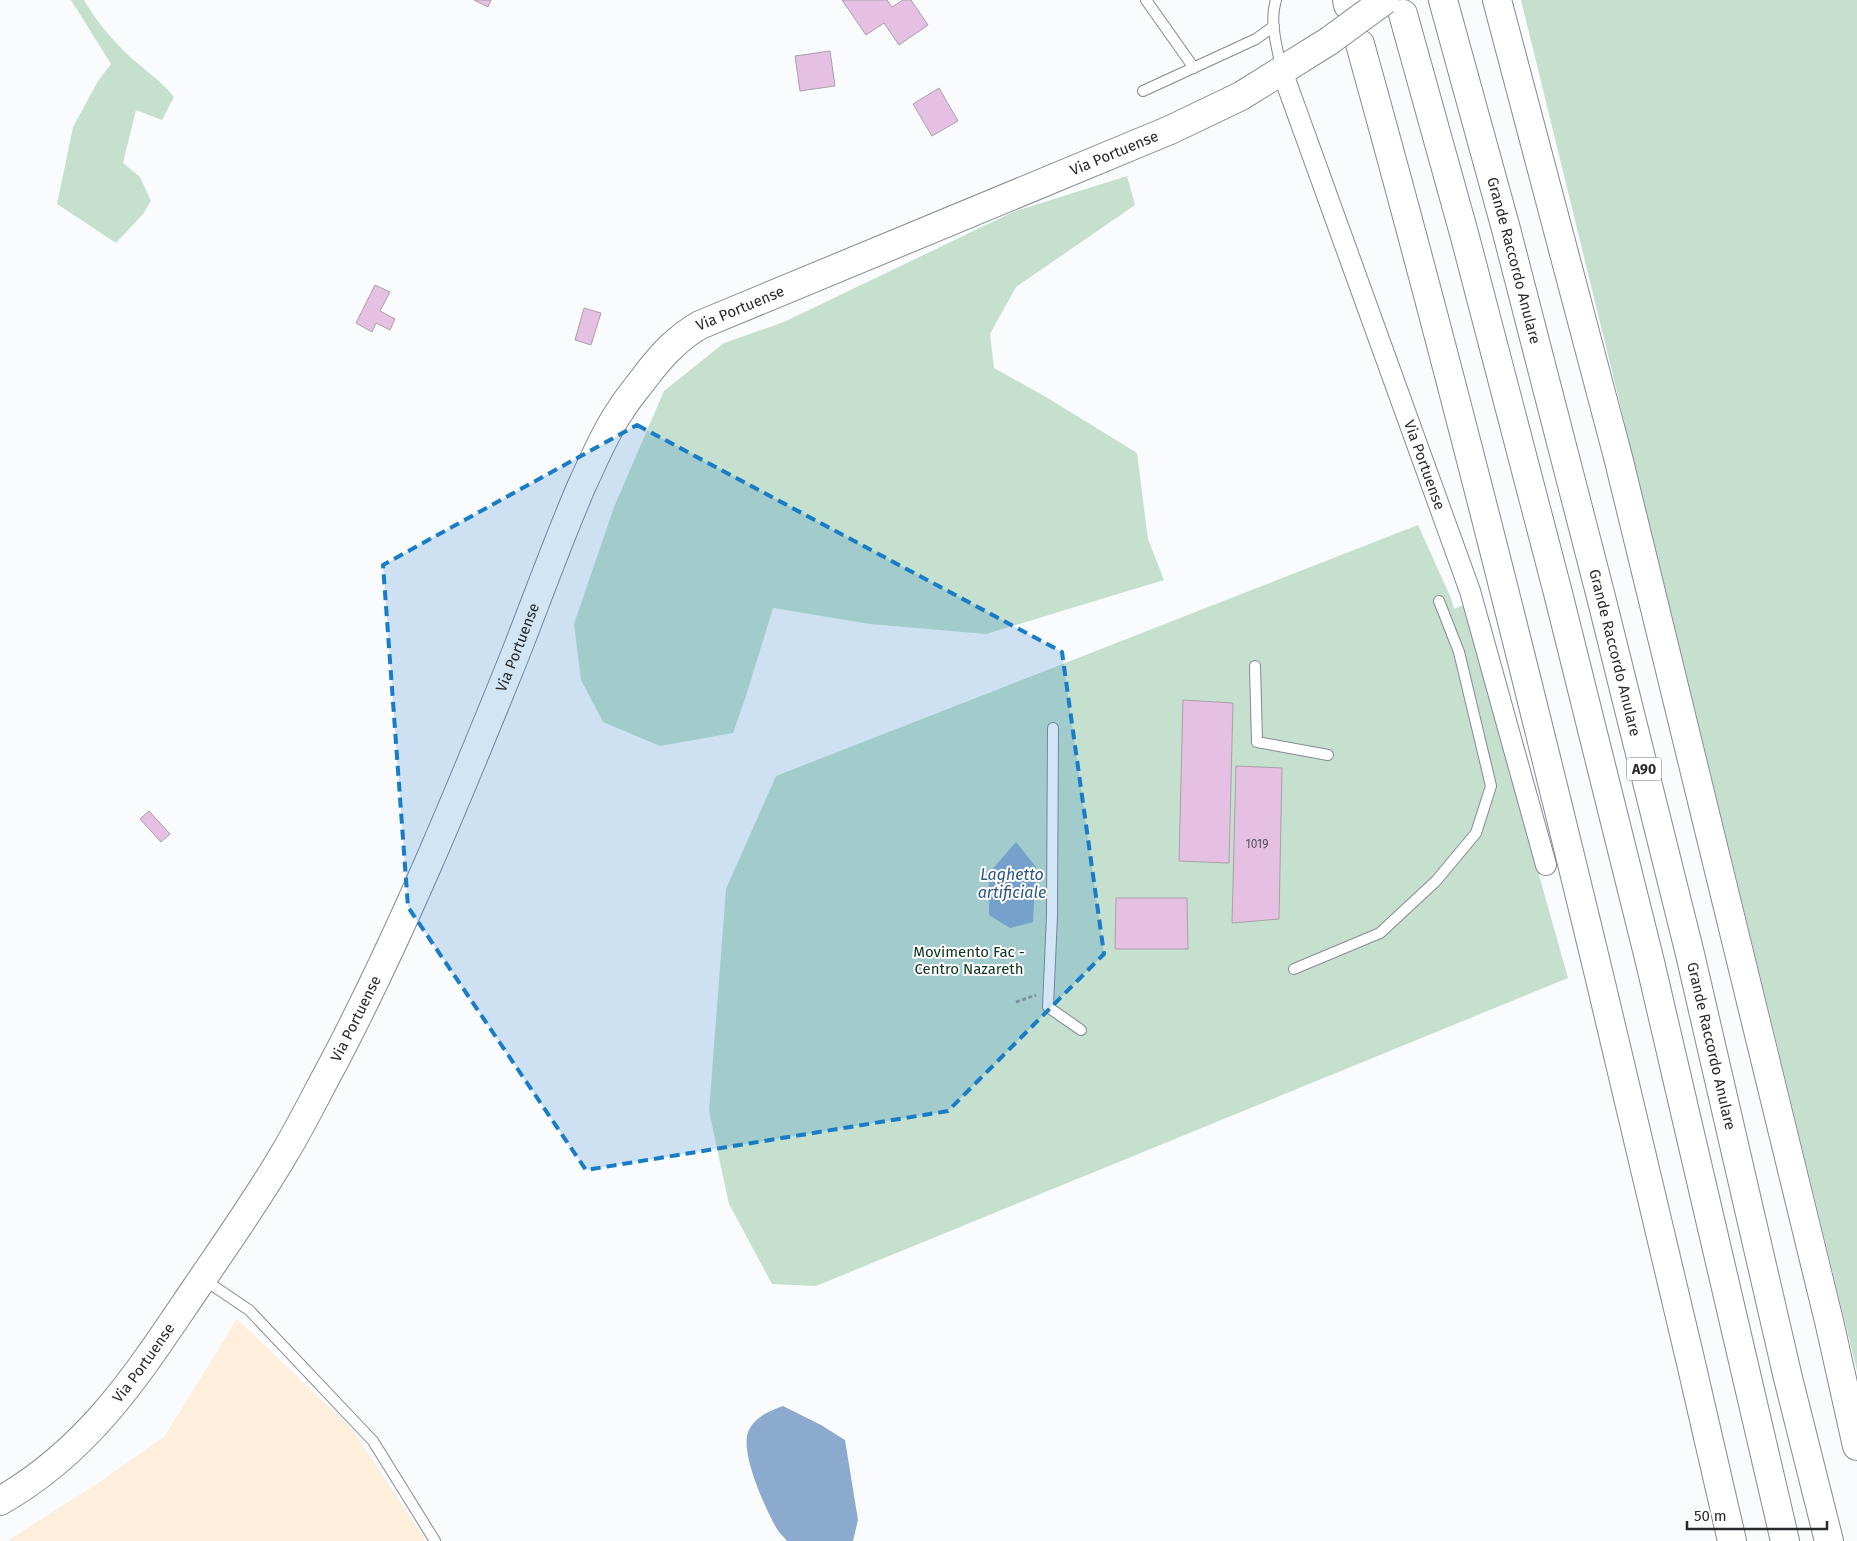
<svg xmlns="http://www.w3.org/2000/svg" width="1857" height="1541" viewBox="0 0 1857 1541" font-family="'Fira Sans',sans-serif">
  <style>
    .industrial { fill: #fdefdc }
    .green { fill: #c5e0ce }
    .water { fill: #8caacd }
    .building { fill: #e5c0e2; stroke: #a9a0a8 }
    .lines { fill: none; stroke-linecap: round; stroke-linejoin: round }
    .service-casing { stroke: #878993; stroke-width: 12 }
    .minor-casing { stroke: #878993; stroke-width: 22 }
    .secondary-casing { stroke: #878993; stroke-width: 30 }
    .motorway-casing { stroke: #878993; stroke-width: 30 }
    .path { stroke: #949598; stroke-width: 3; stroke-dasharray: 4 2.5; stroke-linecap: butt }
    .service { stroke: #fff; stroke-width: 10 }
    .minor { stroke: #fff; stroke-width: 20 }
    .secondary { stroke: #fff; stroke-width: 28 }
    .motorway { stroke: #fff; stroke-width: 28 }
    .secondary-bridge-casing { stroke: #878993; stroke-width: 30; stroke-linecap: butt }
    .secondary-bridge { stroke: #fff; stroke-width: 28 }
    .marked { fill: #197cc7; fill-opacity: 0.2; stroke: #197cc7; stroke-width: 4; stroke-dasharray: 10 6; stroke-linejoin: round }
    .labels { text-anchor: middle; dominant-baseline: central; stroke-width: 4; stroke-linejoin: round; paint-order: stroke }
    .number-label { font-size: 12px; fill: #58505b }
    .shield { fill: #fff; stroke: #696a6d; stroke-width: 1 }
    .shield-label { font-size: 14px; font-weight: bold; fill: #292a2e }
    .street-label { font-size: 15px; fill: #292a2e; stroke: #fff }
    .park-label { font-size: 15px; fill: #0e321e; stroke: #fff }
    .water-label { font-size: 16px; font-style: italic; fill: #2a5584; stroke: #fff }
  </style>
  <rect width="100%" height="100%" fill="#fafbfd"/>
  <!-- industrial -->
  <path class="industrial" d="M237,1319l114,109 75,113h-419l88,-56 69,-48z"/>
  <!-- green -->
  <path class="green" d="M71,0h13c10,18 26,37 41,52 16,16 34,26 49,45l-12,23 -26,-10 -13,53 17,14 11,24 -8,13 -27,29 -59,-39 16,-77 25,-46 13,-17z
    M1521,0h336v1371z
    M1127,176l8,29 -119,82 -26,47 4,34 52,29 91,56 11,86 16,41 -178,54 -116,-10 -97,-16 -27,88 -13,37 -73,13 -57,-24 -22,-42 -7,-56 40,-117 50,-116 60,-48 60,-21 229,-110z
    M1418,525l33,73 3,11 9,-4 105,373 -752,308 -44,-2 -43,-80 -20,-93 17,-222 50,-113z"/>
  <!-- water -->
  <path class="water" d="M1016,842l20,25 -3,55 -23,6 -21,-13v-42z
    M783,1406l38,19 24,15 13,80 -5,21h-66c-3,-4 -8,-8 -10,-12 -11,-19 -39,-79 -28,-99 7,-14 21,-19 34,-24z"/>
  <!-- building -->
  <path class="building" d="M474,0h17l-3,7z
    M842,0h45l5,7 11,-7h8l17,25 -29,20 -15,-22 -18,12z
    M830,51l5,35 -35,5 -5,-35z
    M939,88l19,33 -26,15 -19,-32z
    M375,285l15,7 -10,19 15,8 -5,11 -14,-7 -4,9 -16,-9z
    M584,308l17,5 -10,32 -16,-5z
    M1183,700l50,3 -4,160 -50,-2z
    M1236,766l46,2 -3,151 -47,4z
    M149,811l21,23 -9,8 -21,-23z
    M1116,898h71l1,51h-73z"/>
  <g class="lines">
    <!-- service casing -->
    <g class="service-casing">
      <path id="service" d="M1146,0l48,68
        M1276,0c-7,21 1,46 5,68
        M1143,91l113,-52 18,-13
        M1255,666l2,76 71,13
        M1053,728l-1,187 -4,92 33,23
        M1294,969l86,-36 56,-52 40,-48 15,-47 -32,-134 -20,-51
        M203,1279l46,31 124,131 62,100"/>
    </g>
    <!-- minor casing -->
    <g class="minor-casing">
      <g id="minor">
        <path id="s1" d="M1282,71l188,520 76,274"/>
      </g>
    </g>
    <!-- secondary casing -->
    <g class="secondary-casing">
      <g id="secondary">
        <path id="s2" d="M0,1501c91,-52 139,-129 196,-213 30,-44 61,-88 88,-134 18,-30 33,-61 50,-92 68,-130 124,-266 179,-402 23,-58 44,-117 69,-175 12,-25 22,-51 38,-74 7,-12 17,-23 25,-34 16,-21 32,-39 55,-52l470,-195 71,-34 88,-55"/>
      </g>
    </g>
    <!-- motorway casing -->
    <g class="motorway-casing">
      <g id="motorway">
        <path d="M1347,0l1,5"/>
        <path id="s3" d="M1443,0l63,229 94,364 90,361 98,424 41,163"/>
        <path d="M1497,0l121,457 211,864 28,125"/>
        <path d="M1403,14l62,223 93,356 92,369 135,579"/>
        <path d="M1360,44c86,309 164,620 239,931 45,188 90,377 133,566"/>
      </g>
    </g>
    <!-- path -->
    <path class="path" d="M1016,1002l20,-7"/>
    <!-- service -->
    <use href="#service" class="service"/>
    <!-- minor -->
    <use href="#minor" class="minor"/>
    <!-- secondary -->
    <use href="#secondary" class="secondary"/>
    <!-- motorway -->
    <use href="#motorway" class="motorway"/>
    <!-- secondary-bridge casing -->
    <g class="secondary-bridge-casing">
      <path id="secondary-bridge" d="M1329,41l56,-41"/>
    </g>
    <!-- secondary-bridge -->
    <use href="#secondary-bridge" class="secondary-bridge"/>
  </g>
  <!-- marked area -->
  <path class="marked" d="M637,425l425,227 42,302 -156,157 -362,59 -178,-263 -25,-342z"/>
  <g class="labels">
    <!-- number labels -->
    <g class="number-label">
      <text x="1257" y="844">1019</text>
    </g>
    <!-- shield labels -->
    <rect class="shield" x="1626.5" y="757.5" width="35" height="23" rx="4"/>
    <g class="shield-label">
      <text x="1644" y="769">A90</text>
    </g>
    <!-- street labels -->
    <g class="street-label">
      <text stroke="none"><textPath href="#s2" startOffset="1836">Via Portuense</textPath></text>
      <text stroke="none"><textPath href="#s3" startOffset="270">Grande Raccordo Anulare</textPath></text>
      <text stroke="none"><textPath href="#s2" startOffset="1431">Via Portuense</textPath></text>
      <text stroke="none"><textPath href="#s1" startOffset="419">Via Portuense</textPath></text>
      <text stroke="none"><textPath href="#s2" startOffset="1011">Via Portuense</textPath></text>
      <text stroke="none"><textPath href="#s3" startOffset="675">Grande Raccordo Anulare</textPath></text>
      <text stroke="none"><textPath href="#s2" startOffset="606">Via Portuense</textPath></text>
      <text stroke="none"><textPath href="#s3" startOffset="1080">Grande Raccordo Anulare</textPath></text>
      <text stroke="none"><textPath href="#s2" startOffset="201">Via Portuense</textPath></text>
    </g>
    <!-- park labels -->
    <g class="park-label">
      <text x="969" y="952">Movimento Fac -<tspan x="969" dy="17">Centro Nazareth</tspan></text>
    </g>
    <!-- water labels -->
    <g class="water-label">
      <text x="1012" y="874">Laghetto<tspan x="1012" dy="18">artificiale</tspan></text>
    </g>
  </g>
  <!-- scale -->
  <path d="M1687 1521v8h140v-8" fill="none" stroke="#292a2e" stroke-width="2.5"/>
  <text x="1694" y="1521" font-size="15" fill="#292a2e" stroke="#ffffff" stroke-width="4" paint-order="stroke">50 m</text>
</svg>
